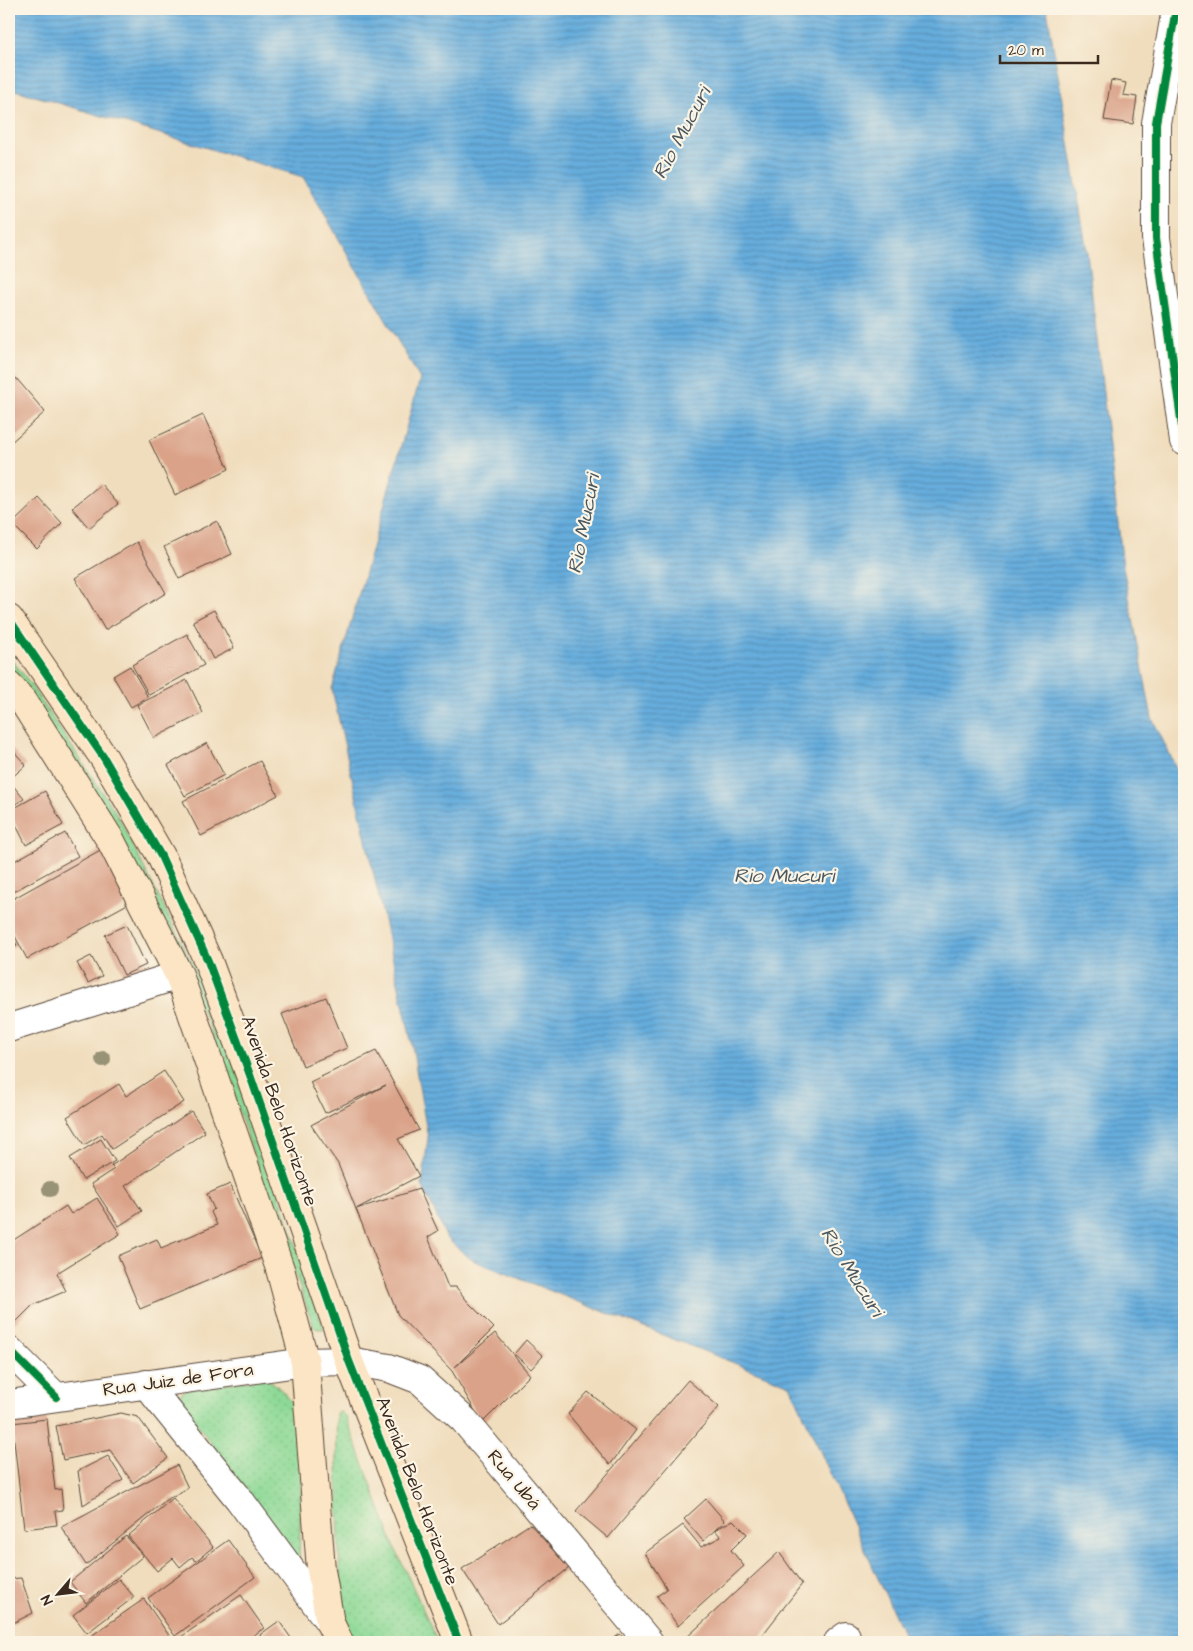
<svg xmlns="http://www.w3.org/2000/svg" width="1193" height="1651" viewBox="0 0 1193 1651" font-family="'Architects Daughter',sans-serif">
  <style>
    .park { fill: url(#park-dots); stroke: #64825a }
    .water { fill: url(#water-rules); stroke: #506c7e }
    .building { fill: #daa389 }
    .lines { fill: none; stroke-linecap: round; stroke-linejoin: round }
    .street-casing { stroke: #564536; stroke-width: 30 }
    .secondary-casing { stroke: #564536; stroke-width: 30 }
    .street { stroke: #fff; stroke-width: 28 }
    .secondary { stroke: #fce5c4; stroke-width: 28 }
    .cycleway-casing { stroke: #fcf5e5; stroke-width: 11 }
    .cycleway { stroke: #00873e; stroke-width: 8 }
    .tree { fill: #989376 }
    .labels { text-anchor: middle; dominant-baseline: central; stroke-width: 4.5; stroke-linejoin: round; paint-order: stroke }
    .street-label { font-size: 19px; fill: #3b2a1e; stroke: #fcf5e5 }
    .water-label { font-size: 20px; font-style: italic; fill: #4a5861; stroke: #fcf5e5 }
  </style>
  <defs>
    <pattern id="park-dots" width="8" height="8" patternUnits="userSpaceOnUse" patternTransform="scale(1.25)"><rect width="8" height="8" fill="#8dd996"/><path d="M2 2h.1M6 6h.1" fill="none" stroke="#7bba81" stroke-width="1.8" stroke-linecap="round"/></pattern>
    <pattern id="water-rules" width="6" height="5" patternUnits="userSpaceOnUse" patternTransform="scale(1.25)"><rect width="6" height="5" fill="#66addd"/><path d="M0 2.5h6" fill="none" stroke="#558db3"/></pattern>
  </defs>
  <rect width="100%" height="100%" fill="#fcf5e5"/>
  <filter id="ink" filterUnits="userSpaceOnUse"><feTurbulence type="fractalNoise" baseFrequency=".02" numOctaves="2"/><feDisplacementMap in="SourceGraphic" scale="10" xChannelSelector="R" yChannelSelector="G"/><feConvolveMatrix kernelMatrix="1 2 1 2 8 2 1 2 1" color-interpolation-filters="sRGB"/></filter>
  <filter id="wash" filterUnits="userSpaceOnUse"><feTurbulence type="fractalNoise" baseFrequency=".0096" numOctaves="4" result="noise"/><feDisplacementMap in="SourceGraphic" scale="20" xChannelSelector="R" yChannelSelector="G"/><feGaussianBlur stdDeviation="1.12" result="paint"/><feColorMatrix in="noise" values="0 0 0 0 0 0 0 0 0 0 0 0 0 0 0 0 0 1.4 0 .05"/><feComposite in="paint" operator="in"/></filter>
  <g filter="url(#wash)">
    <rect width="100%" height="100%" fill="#f0ddbd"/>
    <!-- park -->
    <path class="park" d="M9,657l15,18 94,141 77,153 28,58 101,302h-7l-4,-4 -106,-305 -198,-343z
      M266,1378c18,11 28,26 37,45l-4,141 -118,-162 -1,-8 8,-5z
      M341,1412l5,5 48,129 44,96h-92l-5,-6 -5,-223z"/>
    <!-- water -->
    <path class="water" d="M9,9h1038l40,243 36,315 29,151 32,66v858h-277l-117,-257 -318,-125 -25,-21 -25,-54 6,-47 -17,-98 -79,-351 88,-310 -117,-202 -294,-89z"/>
    <g id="blocks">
      <!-- building -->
      <path class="building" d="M1111,80l15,3 -3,12 14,2 -4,27 -29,-4z
        M16,378l29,34 -36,32v-60z
        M203,415l26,54 -54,26 -26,-55z
        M101,484l17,20 -29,24 -17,-20z
        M39,498l23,25 -25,26 -25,-25z
        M217,521l15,33 -53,25 -15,-32z
        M137,542l29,51 -61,37 -30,-52z
        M214,610l20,38 -21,11 -20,-38z
        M187,634l17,31 -55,30 -17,-30z
        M130,666l18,31 -17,10 -18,-31z
        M187,680l16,33 -49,25 -17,-33z
        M207,743l17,32 -39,21 -17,-31z
        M9,746l17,19 -17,15z
        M260,761l18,34 -77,41 -18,-35z
        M11,783l13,16 -15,9v-23z
        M45,791l18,34 -37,20 -17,-34z
        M65,833l13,23 -69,38v-30z
        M104,848l29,53 -106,58 -18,-34v-24z
        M127,925l19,40 -22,10 -19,-40z
        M9,933l8,12 -8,5z
        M91,956l11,20 -14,7 -11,-20z
        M326,997l21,51 -44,18 -21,-52z
        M376,1051l43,79 -21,9 21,37 -63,33 63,-20 19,42 -10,6 20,50h8l12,15 26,26 -39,39 40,-34 35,42 -48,48 -30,-52 -54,-56 -42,-106 -18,-45 -27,-39 75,-40 -61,28 -15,-31z
        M164,1071l20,31 -72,47 -10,-15 -18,11 -17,-28 52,-33 7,12z
        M191,1111l14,21 -80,54 17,25 -23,15 -28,-42 23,-15 -3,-3z
        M101,1139l14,22 -32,19 -13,-22z
        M230,1184l32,74 -122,51 -22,-53 39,-17 4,9 56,-23 -6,-13 3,-3 -7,-15z
        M97,1198l23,36 -63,39 9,18 -33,14 -18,18 -6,-6v-74l57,-37 5,8z
        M526,1340l17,16 -12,13 -17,-15z
        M688,1380l31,27 -111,131 -32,-27z
        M588,1392l48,38 -26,35 -42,-51z
        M121,1413l17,4 30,41 -35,25 -23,-33 -47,10 -7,-34z
        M47,1419l8,71 6,-1 2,21 -8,1 2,14 -33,4 -12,-106z
        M108,1456l15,24 -40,25 -5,-34z
        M177,1465l11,23 -22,12 -80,65 -25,-38z
        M173,1498l40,49 -17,14 -4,-4 -12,10 -7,-9 -16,13 -29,-35z
        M706,1499l19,22 -22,20 -19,-22z
        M733,1520l14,14 -16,16 13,16 -66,60 -21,-30 10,-7 -22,-36 38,-28 18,22 20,-10 -6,-7z
        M530,1524l39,44 -71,56 -36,-55z
        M126,1536l17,20 -57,47 -16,-21z
        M228,1540l27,37 -80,59 -27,-38z
        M779,1552l23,32 -45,58h-69l-3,-3z
        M21,1578l12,35 -24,12v-46z
        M119,1579l15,18 -47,36 -14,-18z
        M241,1595l23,33 -20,14h-70z
        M144,1599l26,38 -7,5h-71l-4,-4z
        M279,1621l12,17 -5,4h-36z
        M620,1634l7,8h-18z
        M84,1636l4,6h-13z"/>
    </g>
  </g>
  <g filter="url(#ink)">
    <use href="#blocks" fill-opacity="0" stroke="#564536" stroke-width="1"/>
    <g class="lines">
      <!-- street casing -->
      <g class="street-casing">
        <path id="street" d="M1176,9l-20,114v115l28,203
          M9,1028l170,-53
          M9,1350l47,47
          M146,1384l93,115 91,124
          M9,1404l296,-42 44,-1 40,7 31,12 44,40 185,222
          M838,1642l8,-6"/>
      </g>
      <!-- secondary casing -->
      <g class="secondary-casing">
        <path id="secondary" d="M9,619l95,139 57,98 47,105 42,114 99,286 110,281
          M9,686l14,15 88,140 68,134 101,294 25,93 16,208 9,53 9,19"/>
      </g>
      <!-- street -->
      <use href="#street" class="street"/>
      <!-- secondary -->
      <use href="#secondary" class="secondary"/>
      <!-- cycleway casing -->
      <g class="cycleway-casing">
        <path id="cycleway" d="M1176,9l-20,114v115l28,203
          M9,619l95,139 57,98 47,105 42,114 99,286 110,281
          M9,1350l47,47"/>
      </g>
      <!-- cycleway -->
      <use href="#cycleway" class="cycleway"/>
    </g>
    <!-- trees -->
    <g class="tree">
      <circle cx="103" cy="1059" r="8"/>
      <circle cx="50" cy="1189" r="8"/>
    </g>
  </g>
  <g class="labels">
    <!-- street labels -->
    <g class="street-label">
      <text transform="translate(279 1111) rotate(71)">Avenida Belo Horizonte</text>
      <text transform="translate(178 1380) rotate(-8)">Rua Juiz de Fora</text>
      <text transform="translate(514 1480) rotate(50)">Rua Ubá</text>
      <text transform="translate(417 1491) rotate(69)">Avenida Belo Horizonte</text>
    </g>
    <!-- water labels -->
    <g class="water-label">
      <text transform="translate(682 133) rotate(-62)">Rio Mucuri</text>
      <text transform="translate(584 524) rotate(-79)">Rio Mucuri</text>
      <text x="784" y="876">Rio Mucuri</text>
      <text transform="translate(852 1272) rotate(58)">Rio Mucuri</text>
    </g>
  </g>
  <!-- margin -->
  <rect width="1193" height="1651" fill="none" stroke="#fcf5e5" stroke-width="30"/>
  <!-- north arrow -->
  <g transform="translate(58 1594) rotate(242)" stroke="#fcf5e5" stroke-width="4" paint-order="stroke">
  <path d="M0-4L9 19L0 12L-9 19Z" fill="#3b2a1e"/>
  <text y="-8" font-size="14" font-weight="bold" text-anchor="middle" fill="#3b2a1e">N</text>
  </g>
  <!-- scale -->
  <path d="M1000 55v8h98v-8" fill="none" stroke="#3b2a1e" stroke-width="2.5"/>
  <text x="1008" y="55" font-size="15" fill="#3b2a1e" stroke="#fcf5e5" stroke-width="4" paint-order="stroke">20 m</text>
</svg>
